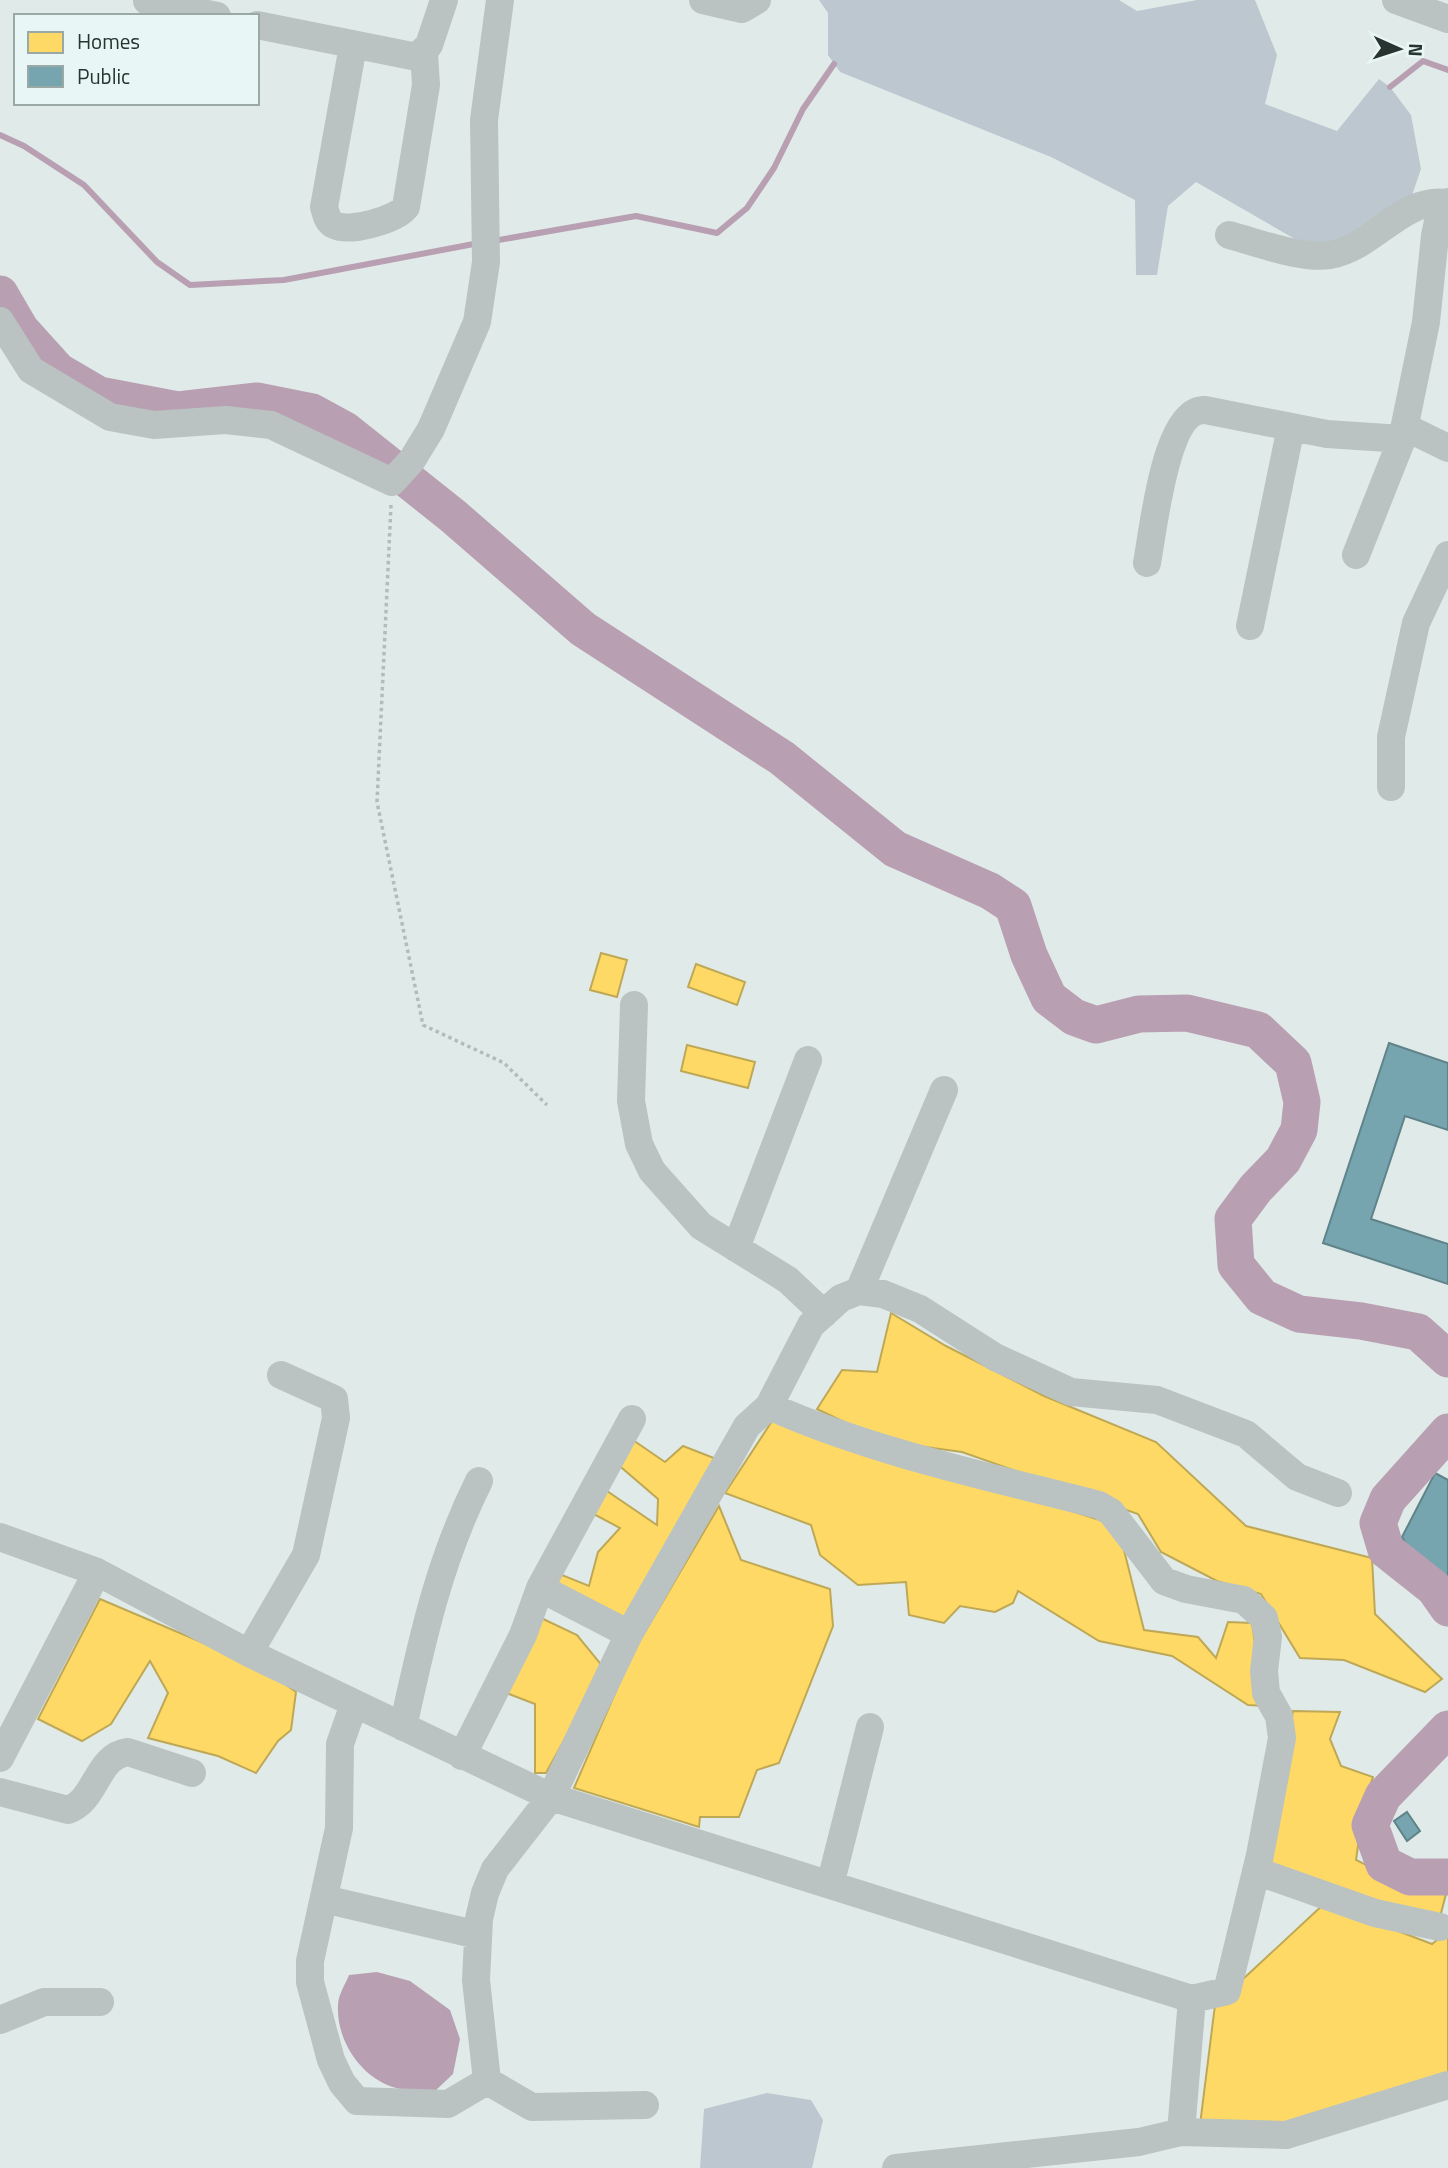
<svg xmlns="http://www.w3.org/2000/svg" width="1448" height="2168" viewBox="0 0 1448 2168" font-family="'Titillium Web',sans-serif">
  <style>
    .green { fill: #bcc7d0 }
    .water { fill: #b99fb2 }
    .homes { fill: #ffd966; stroke: #bea856; stroke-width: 2 }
    .public { fill: #76a5af; stroke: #5f8389; stroke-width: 2 }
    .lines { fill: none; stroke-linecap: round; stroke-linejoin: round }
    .stream { stroke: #b99fb2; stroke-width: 6 }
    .river { stroke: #b99fb2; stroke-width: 37 }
    .path { stroke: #b2bcb9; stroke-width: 3.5; stroke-dasharray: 3.5 3.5; stroke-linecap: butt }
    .minor { stroke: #bac3c1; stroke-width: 28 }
  </style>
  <rect width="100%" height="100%" fill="#e0ebe9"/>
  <!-- green -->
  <path class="green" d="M819,0h300l18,11 60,-11h58l22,55 -12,49 72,27 42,-52 11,8 21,28 10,54 -13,38 -94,43 -118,-68 -28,24 -11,69h-21l-1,-75 -84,-43 -211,-85 -12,-17v-42z
    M767,2093l44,7 12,20 -11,48h-112l4,-59z"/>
  <!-- water -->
  <path class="water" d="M377,1972l33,9 40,29 10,29 -7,35 -19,18c-12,-1 -26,-1 -38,-4 -34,-9 -60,-47 -58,-83 0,-10 8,-22 11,-30z"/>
  <!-- homes -->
  <path class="homes" d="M601,953l26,7 -10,37 -27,-7z
    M696,964l49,18 -8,23 -49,-18z
    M687,1045l68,17 -7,26 -67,-17z
    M891,1313l55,33 98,50 112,46 90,84 126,32 3,56 67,65 -17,13 -81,-32 -44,-2 -39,-64 -44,-13 -56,-29 -23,-38 -176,-62 -51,-7 -48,-14 -46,-22 25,-39 35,2z
    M776,1415l342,111 26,104 54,7 18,21 12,-36 24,1 12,83 -16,-1 -76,-49 -73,-15 -81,-50 -5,12 -18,9 -35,-6 -16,17 -35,-8 -3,-33 -48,3 -38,-30 -9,-30 -86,-32z
    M630,1438l35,24 18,-16 36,14 -94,161 -73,-36 5,-12 32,13 9,-34 22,-24 -32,-17 13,-24 56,38 1,-26 -43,-37z
    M719,1506l22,54 89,29 3,37 -54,137 -22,7 -18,47h-39l-1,10 -125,-39 58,-134z
    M100,1599l162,69 34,24 -5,38 -13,11 -22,32 -38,-17 -70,-18 20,-45 -18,-32 -39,63 -29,17 -44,-22z
    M539,1617l38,18 27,33 -58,105h-11v-69l-34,-13z
    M1293,1711l47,1 -10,27 11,27 32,11 -9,27 -8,56 41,20 50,10 -7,27 -69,-12 -105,-39z
    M1325,1903l107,41 16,-13v144l-146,48 -102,2 15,-120z"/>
  <!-- public -->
  <path class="public" d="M1389,1043l59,20v67l-43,-14 -34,103 77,25v40l-125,-41z
    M1435,1473l13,7v97l-34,-18 -12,-22z
    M1407,1812l13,19 -13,10 -13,-20z"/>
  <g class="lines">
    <!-- stream -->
    <path class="stream" d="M1390,87l33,-26 25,9
      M0,135l24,11 60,39 73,77 33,23 94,-5 195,-37
      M493,241l143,-25 81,17 30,-25 27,-40 29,-59 31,-45"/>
    <!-- river -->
    <path class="river" d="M0,294l21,36 37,41 41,24 79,15 79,-9 55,11 33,18 108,86 130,113 199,129 113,91 95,42 23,15 16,49 20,43 25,19 22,8 43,-11 48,-1 71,17 35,33 9,39 -3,28 -16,30 -27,28 -23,31 3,46 26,32 37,17 62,7 57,11 30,27
      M1448,1432l-60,67 -10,24 8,27 48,38 14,20
      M1448,1729l-65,67 -13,29 14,39 26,13h38"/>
    <!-- path -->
    <path class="path" d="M391,505l-14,297 46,223 81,38 43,42"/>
    <!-- minor -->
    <path class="minor" d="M703,0l39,9 15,-9
      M1396,0l52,19
      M147,1l70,15
      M257,25l160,32 12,-12 15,-45
      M353,46l-29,161c2,7 3,14 10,18 15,8 62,-5 72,-18l20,-122 -2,-32
      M1229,235c27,7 74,25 101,20 45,-8 71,-58 117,-52
      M0,321l31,49 79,47 44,8 72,-5 45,5 121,57 20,-22 19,-31 46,-107 9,-60 -2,-142 16,-120
      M1405,427l43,21
      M1356,555l46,-116 24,-117 9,-86 4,-20 9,-14
      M1147,563c6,-31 18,-155 58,-153l122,24 75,5
      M1250,626l41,-199
      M1391,787v-50l25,-114 32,-68
      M634,1005l-3,96 8,43 13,27 49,55 87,54 36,34
      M736,1248l72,-188
      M859,1291l85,-201
      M0,1537l97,35
      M540,1588l89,46
      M249,1653l57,-98 30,-137 -2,-19 -53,-24
      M354,1704l-14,40 -1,84 -29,133v21l21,78 11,23 15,18 91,3 39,-23 -11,-101 3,-61 6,-26 10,-24 56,-72 78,-163 118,-208 22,-20 42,-81 30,-27 18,-7 24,3 37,15 75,48 76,35 86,8 89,34 51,43 41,16
      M403,1727c19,-87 36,-166 76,-246
      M462,1756l61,-121 17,-47 92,-169
      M0,1758l97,-186 152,81 302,144 641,202 35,-8 33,-136 22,-117 -3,-22 -13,-23 -2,-22 4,-34 -4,-19 -20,-18 -58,-11 -22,-8 -53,-69 -12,-7c-112,-29 -224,-52 -330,-99
      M0,1792l68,18c29,-10 28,-54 60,-58l64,21
      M1256,1871l119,42 65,14
      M830,1885l40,-158
      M324,1899l154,36
      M1192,1999l-11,133 105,3 162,-50
      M0,2020l44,-18h56
      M487,2081l45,26 113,-2
      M896,2168l243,-26 42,-10"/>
  </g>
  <!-- legend -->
  <rect x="14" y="14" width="245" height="91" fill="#e8f7f5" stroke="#9ba9a6" stroke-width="2"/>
  <rect x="28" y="32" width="35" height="21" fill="#ffd966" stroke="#9ba9a6" stroke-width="2"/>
  <text x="77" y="49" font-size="21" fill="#28342f">Homes</text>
  <rect x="28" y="66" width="35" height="21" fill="#76a5af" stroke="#9ba9a6" stroke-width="2"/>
  <text x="77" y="84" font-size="21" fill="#28342f">Public</text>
  <!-- north arrow -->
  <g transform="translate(1399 49) rotate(93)" stroke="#e8f7f5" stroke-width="5" paint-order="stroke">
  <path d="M0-5L12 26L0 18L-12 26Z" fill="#28342f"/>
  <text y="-10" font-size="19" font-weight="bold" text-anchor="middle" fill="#28342f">N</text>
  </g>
</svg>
